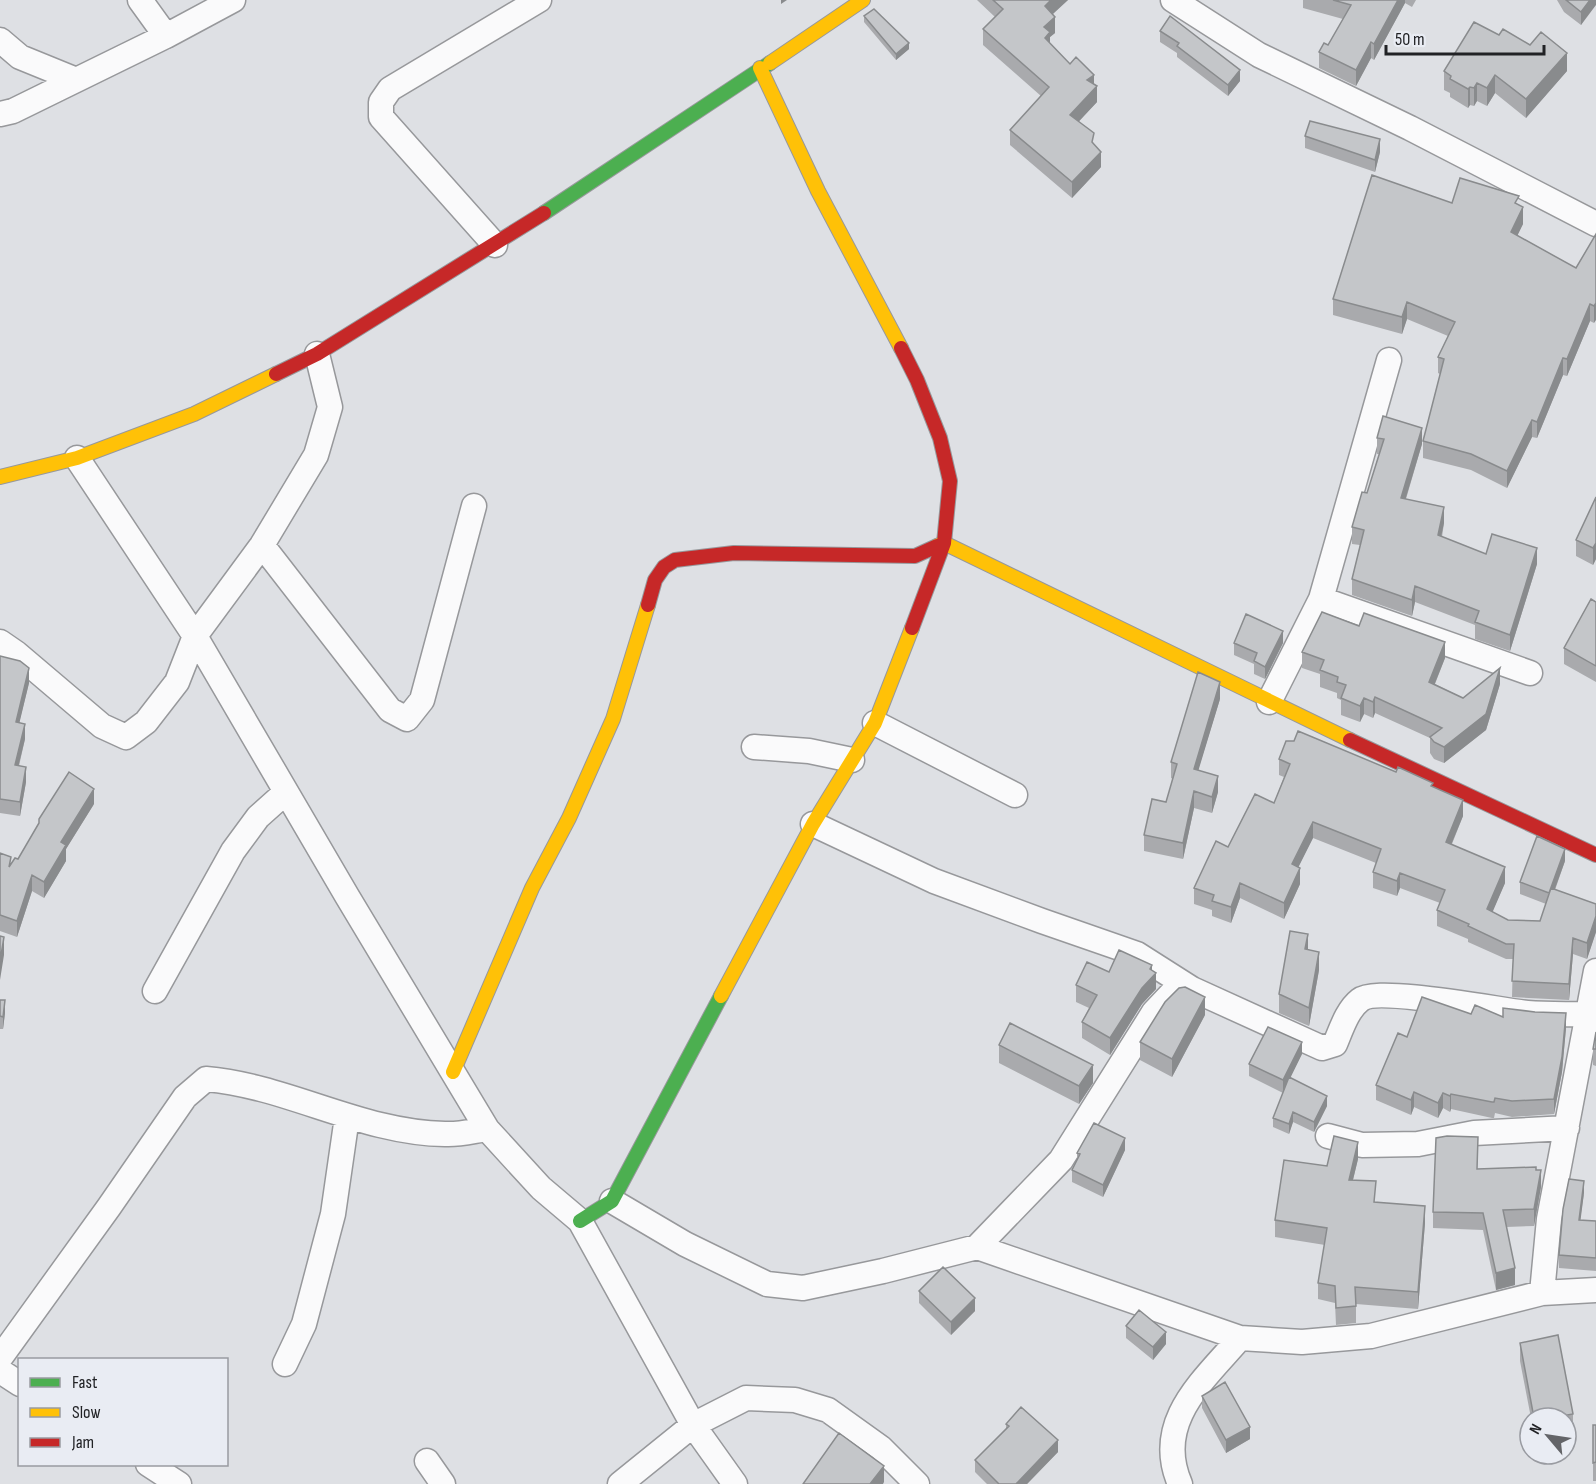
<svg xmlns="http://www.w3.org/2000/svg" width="1596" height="1484" viewBox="0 0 1596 1484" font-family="'Sofia Sans Condensed',sans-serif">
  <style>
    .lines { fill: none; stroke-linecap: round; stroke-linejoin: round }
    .street-casing { stroke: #97989b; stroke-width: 27 }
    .fast-casing { stroke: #97989b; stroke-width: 16 }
    .slow-casing { stroke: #97989b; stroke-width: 16 }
    .jam-casing { stroke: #97989b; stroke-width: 16 }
    .street { stroke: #fafafb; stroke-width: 24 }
    .fast { stroke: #4caf50; stroke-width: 14 }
    .slow { stroke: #ffc107; stroke-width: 14 }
    .jam { stroke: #c62828; stroke-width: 14 }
    .wall { fill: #a9aaad }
    .shaded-wall { fill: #898b8d }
    .building { fill: #c4c6c9; stroke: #898b8d; stroke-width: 1.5 }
  </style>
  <rect width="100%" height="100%" fill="#dee0e4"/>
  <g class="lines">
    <!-- street casing -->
    <g class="street-casing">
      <path id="street" d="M140,0l26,36
        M1173,0l86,55 151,73 186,96
        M0,40l20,17 54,22
        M0,114l13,-3 153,-75 67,-36
        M495,245l-114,-128v-15l9,-13 149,-89
        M77,458l118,178 152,260 140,233 54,59 39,33 113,204 42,59
        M262,545l128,165 17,9 15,-19 52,-194
        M1321,599l209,74
        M0,642l16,11 86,73 24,11 20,-15 31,-40 18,-46 67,-91 54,-90 14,-48 -13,-53
        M1269,702l52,-103 68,-239
        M875,723l140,72
        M754,747l55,4 43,9
        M813,824l121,57 108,40 95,33 55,35
        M155,991l78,-140 25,-34 28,-25
        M1328,1136l34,9 56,-1 56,-11 93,-5
        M612,1201l73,43 82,40 36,4 80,-17 94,-24 263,91 62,4 69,-6 171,-43 54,-3
        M977,1247l84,-87 93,-148 18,-19 20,-4 130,59 13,-4c6,-14 12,-34 25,-44 17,-14 139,10 167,13 23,2 46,1 69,1
        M1542,1293l7,-74 47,-248
        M0,1358l109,-151 76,-110 21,-18c82,7 156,54 239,55 14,1 28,-3 42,-5
        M285,1364l19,-40 29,-110 14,-97
        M0,1371l20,13
        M427,1461l16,23
        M148,1464l31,20
        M620,1484l73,-59 53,-27 49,2 33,10 53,38 36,36
        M1180,1484c-27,-62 23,-103 60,-146"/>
    </g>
    <!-- fast casing -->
    <g class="fast-casing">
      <path id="fast" d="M544,213l226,-150
        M580,1221l32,-20 109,-205"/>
    </g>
    <!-- slow casing -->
    <g class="slow-casing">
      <path id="slow" d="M770,63l93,-63
        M760,68l58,123 83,157
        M0,477l77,-19 117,-44 82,-40
        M937,546l7,-3 406,197
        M721,996l92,-172 62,-101 37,-95
        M453,1072l79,-184 37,-70 44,-99 35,-114"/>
    </g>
    <!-- jam casing -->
    <g class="jam-casing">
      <path id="jam" d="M901,348l16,32 23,58 10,43 -6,62 -32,85
        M276,374l41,-20 227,-141
        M648,605l7,-25 9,-13 11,-7 59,-7 181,3 22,-10
        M1350,740l246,115"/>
    </g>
    <!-- street -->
    <use href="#street" class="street"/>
    <!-- fast -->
    <use href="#fast" class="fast"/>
    <!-- slow -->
    <use href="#slow" class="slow"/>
    <!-- jam -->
    <use href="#jam" class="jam"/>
  </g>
  <!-- wall -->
  <path class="wall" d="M977,0h91l-15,14 2,19 -5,4v6l20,21 24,21 3,17 -19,20 16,22 7,23 -29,31 -62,-53v-15l31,-34 -58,-51v-16l12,-12z
    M1303,0h113l-4,7 -7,-4 -31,57 -3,-2 -15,28 -37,-18v-16l9,-7 15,-26 -40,-11z
    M1557,0h39l-15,25 -17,-13z
    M864,16l45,33 -13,11 -32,-38z
    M1170,16l70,65 -12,15 -51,-39v-4l-17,-11v-11z
    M1444,71h123l-41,47 -31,-25 -8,13 -10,-5 -3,5 -4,-1 -2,3 -18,-11v-4l-6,-3z
    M1305,136l75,16 -5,20 -70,-24z
    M1452,203l67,2 4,19 -6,11 59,33 20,-34 -2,89 -4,-2 -23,55 -4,-1 -26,63 -5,-1 -25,51 -36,-18 -48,-12v-17l17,-67 -2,-1v-16l10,-21 -41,-17 -5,15 -69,-19v-16z
    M1377,438l45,6 -16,55 38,24 -2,14 44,17 51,10 -27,87 -35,-12v-14l-60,-23 -3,14 -60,-21v-16l8,-34 -8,-1v-17l15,-34 12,-39h-2z
    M1596,497v62l-3,6 -17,-9v-16z
    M1596,602v80l-32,-18v-16z
    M1234,643h49l-18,36 -11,-5v-10l-20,-9z
    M1302,652l143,6 -10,26 28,14 37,-14 -14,46 -42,33 -10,-4 -4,-6v-15l-55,-25 -2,5 -9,-4 -4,8 -19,-7v-15l-4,-2v-5l-17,-6v-13l-18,-6z
    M0,656l29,27 -10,40 6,16 -6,27 7,16 -6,34 -20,-3z
    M1220,699l-22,71 20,22 -6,21 -18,-5 -11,51 -39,-8v-16l22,-33 7,-23 -2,-1v-16z
    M1279,759l154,28 30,29 -11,28 53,39 -13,29 16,8 32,1 6,-17 -26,-10v-12l45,-21 -10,29 41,14v28l-9,27 -14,-5 -4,46 -57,-3 1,-38h-7l-38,-17v-3l-31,-13v-16l3,-7 -40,-15 -3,8 -24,-8v-16l3,-9 -63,-25 -15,29 2,17 -16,35 -44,-21 -9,25 -19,-7v-6l-18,-6v-16l34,-41 46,-44 10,-26 -5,-2z
    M94,804l-28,45v12l-22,37 -12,-7 -15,46 -17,-6v-78l11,11z
    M1308,950l11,20 -10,56 -30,-13v-19z
    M1152,970l4,19 -14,15 -32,51 -28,-17v-16l7,-14 -13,-6v-17l33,-13z
    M0,1000l5,13 -2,16h-3z
    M1471,1014l32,3 63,11 -4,44 -8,42 -42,3 -17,-4 -1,5h-2l-41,-9 -1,3 -7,-4 -5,10 -24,-11 -3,8 -35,-15v-15l31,-48z
    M1205,1015l-33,62 -32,-17v-18z
    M1596,1032v34l-3,-1v-16z
    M999,1045l94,38 -14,21 -80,-41z
    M1302,1054l-12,23 37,29 -13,26 -21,-10 -4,12 -16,-7v-9l10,-25 -34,-17v-12z
    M1125,1150l-22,47 -31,-15v-12l5,-9v-8z
    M1478,1154l-1,15 64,18 -7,39 -28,1 9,58 -19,5 -13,-60 -50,-2v-16z
    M1358,1159l-5,21 22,22 50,21 -7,86 -62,-5v19l-20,2 -1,-22 -17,-4v-16l7,-38 -50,-8v-17l52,-54z
    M1584,1193l-4,27 16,1v50l-37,-3v-13z
    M919,1291l56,20 -24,24 -32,-32z
    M1126,1326l40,18 -13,16 -27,-22z
    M1520,1343l53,71v18l-7,1v-15h-35l-11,-57z
    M1202,1396l48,43 -24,14 -24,-45z
    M1006,1424l52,28 -31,32h-40l-12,-12v-12l31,-31z
    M1593,1425h3v56h-3z"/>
  <!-- shaded-wall -->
  <path class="shaded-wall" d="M781,0h6l-6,4z
    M1051,0h17l-23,21v-15z
    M1398,0h7v3l-31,57v-16z
    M1590,0h6v5l-15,20v-13z
    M1055,17v16l-5,4v11l-5,6 -1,-27z
    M1371,42v16l-15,28v-16z
    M909,43v6l-13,11v-6z
    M1567,53v18l-41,47v-19z
    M1240,70v11l-12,15v-11z
    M1094,75v14l3,-3v16l-27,29v-16l17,-35z
    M1495,75v18l-8,13v-18z
    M1477,83v18l-3,5v-18z
    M1470,87v18l-2,3v-19z
    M1380,139v13l-5,20v-12z
    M1101,152v15l-29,31v-16z
    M1523,207v17l-12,25v-17z
    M1407,302v17l-5,15v-17z
    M1596,303v17l-2,3v-17z
    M1590,304v17l-23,55v-17z
    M1563,358v17l-26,63v-16z
    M1532,420v17l-25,51v-17z
    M1422,428v16l-21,70v-16z
    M1444,507v16l-6,28v-16z
    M1596,543v16l-3,6v-17z
    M1537,548v16l-27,87v-16z
    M1415,586v16l-3,14v-16z
    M1283,631v12l-18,36v-12z
    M1445,642v16l-16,40v-16z
    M29,668v15l-13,54v-15z
    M1500,668v16l-14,46 -42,33v-16z
    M1220,682v17l-26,86v-16z
    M1375,697v16l-2,5v-16z
    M1364,698v16l-4,8v-16z
    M25,724v15l-10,41v-15z
    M26,767v15l-6,34v-14z
    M1218,776v16l-6,21v-16z
    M94,789v15l-28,45v12l-22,37v-16l17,-40z
    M1194,791v17l-11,51v-16z
    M1463,800v16l-17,41v-15z
    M1313,822v16l-21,42v-16z
    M1565,849v12l-16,44v-12z
    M1505,867v16l-18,42v-16z
    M1300,868v16l-16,35v-16z
    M1400,873v15l-3,8v-15z
    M32,875v16l-15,46v-16z
    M1240,883v15l-9,25v-16z
    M1596,916v16l-9,27v-16z
    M1308,934v18l-3,-3z
    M4,937v18l-4,25v-19z
    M1573,938v16l-4,46v-16z
    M1319,952v18l-10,56v-18z
    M1152,965v12l4,-4v16l-14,15 -32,51v-17z
    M1205,997v18l-33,62v-18z
    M5,1000v13l-2,16v-12z
    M1566,1013v15l-4,44 -8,42v-15z
    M1302,1042v12l-19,39v-13z
    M1093,1065v18l-14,21v-18z
    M1414,1092v15l-3,8v-15z
    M1443,1093v15l-5,10v-15z
    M1451,1094v15l-1,3v-16z
    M1327,1096v10l-13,26v-10z
    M1293,1112v10l-4,12v-10z
    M1125,1138v12l-22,47v-12z
    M1358,1142v17l-9,37v-16z
    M1541,1170v17l-7,39v-17z
    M1584,1181v12l-5,39v-12z
    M1425,1206v17l-7,86v-17z
    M1515,1268v17l-19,5v-17z
    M975,1298v13l-24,24v-13z
    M1166,1332v12l-13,16v-13z
    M1250,1427v12l-24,14v-13z
    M1058,1440v12l-31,32h-11z
    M884,1466v16l-1,2h-13z"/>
  <!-- building -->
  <path class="building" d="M993,0h58l-6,6 10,11 -11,10 6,5 -5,6 25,26 6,-7 18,18 -7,5 10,6 -27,29 24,18 -2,9 9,10 -29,30 -62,-52 39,-43 -66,-58 20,-20z
    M1333,0h65l-24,44 -3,-2 -15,28 -37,-18 5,-9 4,2 23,-40z
    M1566,0h24l-9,12z
    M874,9l35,34 -13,11 -32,-38z
    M1170,16l70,54 -12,15 -51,-39 2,-3 -19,-12z
    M1474,22l25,13 4,-6 27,16 11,-13 26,21 -41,46 -31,-24 -8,13 -10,-5 -3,5 -4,-1 -2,2 -18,-10 1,-3 -7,-5z
    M1310,121l70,18 -5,21 -70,-24z
    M1372,175l80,28 8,-25 59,18 -4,7 8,4 -12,25 65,36 20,-34v69l-2,3 -4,-2 -23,55 -4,-1 -26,64 -5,-2 -25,51 -36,-17 -48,-13 21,-82 -6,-2 17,-35 -48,-20 -5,15 -69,-18z
    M1383,416l39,12 -21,70 43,9 -6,28 48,19 6,-20 45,14 -27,87 -35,-13 4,-11 -64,-25 -3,14 -60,-21 12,-49 -12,-3 10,-35 5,1 17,-54 -7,-1z
    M1596,497v46l-3,5 -17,-8z
    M1591,599l5,3v64l-32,-18z
    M1322,612l37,14 5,-13 81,29 -16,40 34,16 37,-30 -14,46 -42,33 -10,-5 -4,-5 12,-9 -67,-31 -2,5 -9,-4 -4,8 -19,-8 5,-13 -9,-3 1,-5 -18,-7 4,-10 -22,-8z
    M1246,614l37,17 -18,36 -11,-6 3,-8 -23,-10z
    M0,656l20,5 9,7 -13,54 9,2 -10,41 11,2 -6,35 -20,-3z
    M1198,672l22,10 -26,87 24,7 -6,21 -18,-6 -11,52 -39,-8 8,-36 14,3 11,-38 -6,-2z
    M1298,731l98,41 2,-5 35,16 -2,3 32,14 -17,42 59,25 -18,42 21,11 32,1 11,-33 45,16v12l-9,27 -14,-5 -4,46 -57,-3 2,-37h-8l-38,-18 1,-2 -32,-14 8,-20 -45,-17 -3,8 -24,-9 8,-23 -68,-27 -21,42 8,4 -16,35 -44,-20 -9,24 -19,-6 2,-6 -20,-7 22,-47 12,6 27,-53 19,9 16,-39 -11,-5 7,-18h8z
    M69,772l25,17 -33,53 5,3 -22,37 -12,-7 -15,46 -17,-6v-62l11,4 -2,10 6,-9 3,1 21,-36v-4z
    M1537,836l28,13 -16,44 -29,-11z
    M1290,931l18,3 -3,15 14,3 -10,56 -30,-14z
    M0,936l4,1 -4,24z
    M1119,950l33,15 -2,4 6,4 -14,15 -32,50 -28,-16 15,-27 -21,-10 11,-23 22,10z
    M1185,987l20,10 -33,62 -32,-17 25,-40 14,-14z
    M1422,997l49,17 4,-9 28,12v-9l32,4 31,1 -4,44 -8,42 -42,2 -17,-3 -1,4h-2l-41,-8 -1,2 -7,-3 -5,10 -24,-11 -3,8 -35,-15 22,-52 9,4z
    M0,1000h5l-2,17 -3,-1z
    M1010,1023l83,42 -14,21 -80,-41z
    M1268,1027l34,15 -19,38 -34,-16z
    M1596,1032v17h-3z
    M1289,1077l38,19 -13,26 -21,-10 -4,12 -16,-6z
    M1094,1123l31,15 -22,47 -31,-15 8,-16 -3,-1z
    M1334,1136l24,6 -9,38 27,1 -2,21 51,4 -7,86 -63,-5 1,19 -20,2 -1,-22 -17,-3 9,-55 -52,-8 9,-60 43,6z
    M1447,1136l31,1 -1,32 59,-2v3h5l-7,39 -31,1 12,58 -19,5 -13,-60 -50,-1 3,-74z
    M1569,1179l15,2 -5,39 17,1v37l-37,-3 4,-46z
    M943,1267l32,31 -24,24 -32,-31z
    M1139,1310l27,22 -13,15 -27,-21z
    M1558,1335l15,79 -22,4h-17l-14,-75z
    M1225,1382l25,45 -24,13 -24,-44z
    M1021,1407l37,33 -42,44h-17l-24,-24 34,-34 -3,-2z
    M1593,1425h3v37l-3,1z
    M839,1433l45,33 -14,18h-67z"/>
  <!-- legend -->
  <rect x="18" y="1358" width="210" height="108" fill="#e9ecf3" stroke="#999ba1" stroke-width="1.5"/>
  <rect x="30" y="1378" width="30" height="9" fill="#4caf50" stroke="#999ba1" stroke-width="1.5"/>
  <text x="72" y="1388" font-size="18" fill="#212225">Fast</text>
  <rect x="30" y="1408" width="30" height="9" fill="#ffc107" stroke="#999ba1" stroke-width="1.5"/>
  <text x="72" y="1418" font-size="18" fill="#212225">Slow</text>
  <rect x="30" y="1438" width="30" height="9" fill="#c62828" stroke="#999ba1" stroke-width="1.5"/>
  <text x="72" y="1448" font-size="18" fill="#212225">Jam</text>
  <!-- north arrow -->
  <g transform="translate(1548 1436) rotate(299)"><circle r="28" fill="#e9ecf3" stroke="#999ba1" stroke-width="1.5"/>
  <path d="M0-4.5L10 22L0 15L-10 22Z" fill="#636468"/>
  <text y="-9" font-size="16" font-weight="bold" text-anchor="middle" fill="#212225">N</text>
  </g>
  <!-- scale -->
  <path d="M1386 45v9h158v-9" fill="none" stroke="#212225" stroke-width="3"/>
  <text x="1395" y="45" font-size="18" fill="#212225" stroke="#e9ecf3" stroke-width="4.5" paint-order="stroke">50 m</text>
</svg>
